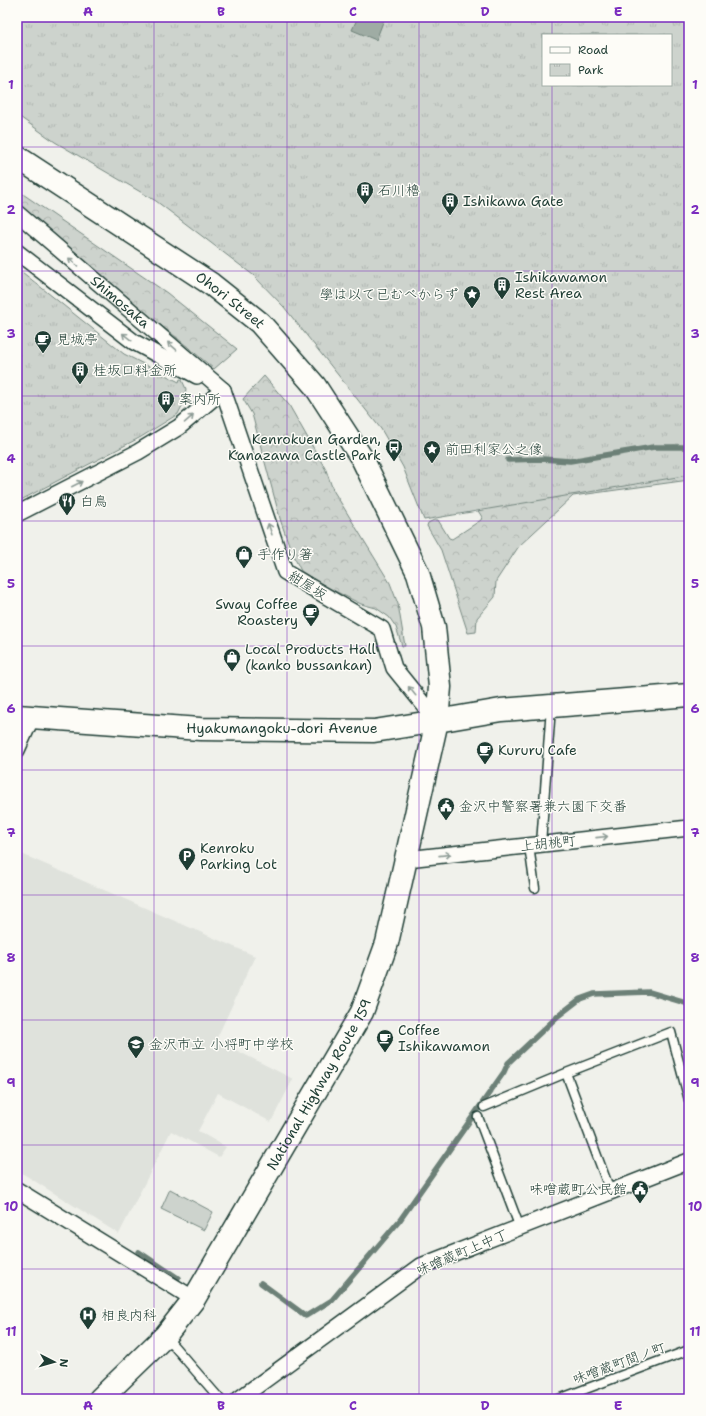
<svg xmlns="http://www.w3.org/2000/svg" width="706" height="1416" viewBox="0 0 706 1416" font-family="'Shantell Sans','Klee One',sans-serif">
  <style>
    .built { fill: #dfe2dc }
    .green { fill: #cdd3cd; stroke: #768880 }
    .forest { fill: url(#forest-crowns); stroke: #768880 }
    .park { fill: url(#park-tufts); stroke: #768880; fill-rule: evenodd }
    .water { fill: #9faca4; stroke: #6c8077 }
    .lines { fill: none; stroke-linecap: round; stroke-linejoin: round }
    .stream { stroke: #6c8077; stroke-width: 5.5 }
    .lane-casing { stroke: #1f3d34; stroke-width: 11 }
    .street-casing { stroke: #1f3d34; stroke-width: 18 }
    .primary-casing { stroke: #1f3d34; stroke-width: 25 }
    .highway-casing { stroke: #1f3d34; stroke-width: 25 }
    .lane { stroke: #fdfcf7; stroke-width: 8 }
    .street { stroke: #fdfcf7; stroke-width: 15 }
    .primary { stroke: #fdfcf7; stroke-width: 22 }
    .highway { stroke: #fdfcf7; stroke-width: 22 }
    .oneway { stroke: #8e9c96 }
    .grid { fill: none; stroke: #7b2cbf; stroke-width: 1; stroke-opacity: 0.55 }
    .labels { text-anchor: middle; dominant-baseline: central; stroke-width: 3; stroke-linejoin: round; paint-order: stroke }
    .poi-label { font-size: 14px; fill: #1f3d34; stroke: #fdfcf7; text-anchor: start }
    .street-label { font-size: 14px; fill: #1f3d34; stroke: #fdfcf7 }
    .neatline { fill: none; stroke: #7b2cbf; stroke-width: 1.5 }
    .grid-label { font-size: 13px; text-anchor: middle; font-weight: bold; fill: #7b2cbf }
  </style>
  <defs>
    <pattern id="forest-crowns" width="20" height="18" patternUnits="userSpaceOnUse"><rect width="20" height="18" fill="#cdd3cd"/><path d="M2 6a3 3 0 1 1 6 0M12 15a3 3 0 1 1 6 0" fill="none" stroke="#b0b6b1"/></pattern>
    <pattern id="park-tufts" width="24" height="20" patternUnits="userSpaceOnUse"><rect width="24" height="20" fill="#cdd3cd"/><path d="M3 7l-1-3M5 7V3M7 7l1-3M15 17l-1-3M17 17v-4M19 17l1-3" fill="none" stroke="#b0b6b1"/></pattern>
  </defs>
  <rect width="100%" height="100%" fill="#f0f1eb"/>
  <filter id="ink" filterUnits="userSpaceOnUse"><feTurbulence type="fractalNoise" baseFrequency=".025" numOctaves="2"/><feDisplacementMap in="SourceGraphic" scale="8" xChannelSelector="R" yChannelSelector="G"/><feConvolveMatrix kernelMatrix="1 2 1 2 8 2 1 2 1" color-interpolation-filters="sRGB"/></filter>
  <g filter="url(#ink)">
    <!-- built -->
    <path class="built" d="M17,852l238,104 -39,84 77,39 -22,43 -53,-29 -20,38 28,16 -7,10 -48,-26 -52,103 -102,-64z"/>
    <!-- green -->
    <path class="green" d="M170,1189l43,23 -9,18 -43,-21z"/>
    <!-- forest -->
    <path class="forest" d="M17,190l150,103 70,56 -23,20 -43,-36 -47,-35 -107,-93z
      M264,376l25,29 37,65 7,20 57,93 8,21 7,42h-3l-6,-19 -7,-10 -13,-9 -15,-4 -40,-20 -20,-13 -9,-18 -11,-31 -29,-108 -9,-15z
      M689,471v9l-116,16 -54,50 -23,35 -1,16 -18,21 -1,14 -8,1 -27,-83 -14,-24 1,-3 6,-3h4l11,18 3,1 29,-19 1,-3 -7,-11z"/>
    <!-- park -->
    <path class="park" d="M17,17h672v458l-265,45 -21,-53 -22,-38 -97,-122 -31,-32 -97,-74 -101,-59 -38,-27zM543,35h128v50h-128z
      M17,268l107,86 55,28 1,-3 2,1 4,9 -3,15 -5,10 -37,23 -124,65z"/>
    <!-- water -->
    <path class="water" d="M358,17h27l-9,23 -24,-10z"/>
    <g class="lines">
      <!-- stream -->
      <path class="stream" d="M508,460l34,-1 28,2 84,-14h35
        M139,1252l39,26
        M261,1283l45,33 26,-16 68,-80 104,-148 4,-9 50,-47 22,-17 14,-5 55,-2 40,12"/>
      <!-- lane casing -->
      <g class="lane-casing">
        <path id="lane" d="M541,844l10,-137
          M529,846l6,42
          M484,1107l82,-34
          M478,1117l42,111
          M611,1193l-45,-120 105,-41 18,68
          M166,1337l54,62
          M559,1399l130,-49"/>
      </g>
      <!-- street casing -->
      <g class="street-casing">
        <g id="street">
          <path id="s1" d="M17,213l206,177"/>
          <path d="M17,252l117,90 63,34"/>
          <path d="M223,390l62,182 97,57 12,39 43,53"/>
          <path d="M17,514l121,-62 41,-25 44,-37"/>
          <path d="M17,750l15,-33"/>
          <path d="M407,859l282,-31"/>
          <path d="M17,1190l177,109"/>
          <path d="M239,1399l182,-133 268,-105"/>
        </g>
      </g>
      <!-- primary casing -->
      <g class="primary-casing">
        <g id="primary">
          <path id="s2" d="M17,157l194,127 49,39 55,63 48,74 55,113 16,54 6,60 -3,34 -63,10 -174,-2 -183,-13"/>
        </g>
      </g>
      <!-- highway casing -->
      <g class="highway-casing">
        <g id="highway">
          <path id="s3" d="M100,1399l65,-63 29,-37 168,-287 25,-69 50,-222 64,-11 188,-15"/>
        </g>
      </g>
      <!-- lane -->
      <use href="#lane" class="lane"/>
      <!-- street -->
      <use href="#street" class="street"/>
      <!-- primary -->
      <use href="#primary" class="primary"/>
      <!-- highway -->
      <use href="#highway" class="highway"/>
    </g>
    <!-- one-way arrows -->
    <defs><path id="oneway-shaft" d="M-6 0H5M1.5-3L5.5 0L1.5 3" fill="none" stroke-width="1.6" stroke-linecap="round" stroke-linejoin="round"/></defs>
    <g class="oneway">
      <use href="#oneway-shaft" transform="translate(73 262) rotate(-139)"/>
      <use href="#oneway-shaft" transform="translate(127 337) rotate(-142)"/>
      <use href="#oneway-shaft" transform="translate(172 346) rotate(-139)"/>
      <use href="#oneway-shaft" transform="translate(189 419) rotate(-41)"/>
      <use href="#oneway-shaft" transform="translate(77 484) rotate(-27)"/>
      <use href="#oneway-shaft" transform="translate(270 529) rotate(-109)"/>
      <use href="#oneway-shaft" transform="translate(412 691) rotate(-129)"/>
      <use href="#oneway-shaft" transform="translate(602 837) rotate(-6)"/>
      <use href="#oneway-shaft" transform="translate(445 855) rotate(-6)"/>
    </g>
  </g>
  <!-- grid -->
  <path class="grid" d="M154,17v1382M287,17v1382M419,17v1382M552,17v18M552,85v1314M17,147h672M17,271h672M17,396h672M17,521h672M17,646h672M17,770h672M17,895h672M17,1020h672M17,1145h672M17,1269h672"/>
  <!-- icons -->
  <defs>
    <g id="building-pin" transform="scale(0.9)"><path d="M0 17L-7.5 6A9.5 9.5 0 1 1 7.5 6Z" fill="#1f3d34" stroke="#fdfcf7"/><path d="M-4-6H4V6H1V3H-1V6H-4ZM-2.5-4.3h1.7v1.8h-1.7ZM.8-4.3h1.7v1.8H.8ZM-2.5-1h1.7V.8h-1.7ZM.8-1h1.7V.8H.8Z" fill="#fff"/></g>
    <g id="sight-pin" transform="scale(0.9)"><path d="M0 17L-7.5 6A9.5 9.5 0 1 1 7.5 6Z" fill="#1f3d34" stroke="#fdfcf7"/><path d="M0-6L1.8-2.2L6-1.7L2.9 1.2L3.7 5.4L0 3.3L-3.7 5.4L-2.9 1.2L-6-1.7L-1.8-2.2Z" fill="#fff"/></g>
    <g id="cafe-pin" transform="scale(0.9)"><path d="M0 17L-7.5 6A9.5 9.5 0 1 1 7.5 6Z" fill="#1f3d34" stroke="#fdfcf7"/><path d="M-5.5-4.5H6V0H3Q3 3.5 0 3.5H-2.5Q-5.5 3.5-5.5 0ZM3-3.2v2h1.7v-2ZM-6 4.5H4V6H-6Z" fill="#fff"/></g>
    <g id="bus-pin" transform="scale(0.9)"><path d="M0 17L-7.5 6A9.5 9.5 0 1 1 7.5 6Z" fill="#1f3d34" stroke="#fdfcf7"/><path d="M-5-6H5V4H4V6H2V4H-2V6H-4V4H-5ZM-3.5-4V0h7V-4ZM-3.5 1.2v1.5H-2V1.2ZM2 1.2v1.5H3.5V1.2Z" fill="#fff"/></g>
    <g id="restaurant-pin" transform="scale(0.9)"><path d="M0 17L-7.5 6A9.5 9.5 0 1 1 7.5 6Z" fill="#1f3d34" stroke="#fdfcf7"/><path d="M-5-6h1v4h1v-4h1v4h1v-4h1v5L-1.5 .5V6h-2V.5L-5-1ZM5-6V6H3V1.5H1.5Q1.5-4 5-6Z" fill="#fff"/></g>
    <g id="shop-pin" transform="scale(0.9)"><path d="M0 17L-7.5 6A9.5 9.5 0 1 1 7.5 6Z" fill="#1f3d34" stroke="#fdfcf7"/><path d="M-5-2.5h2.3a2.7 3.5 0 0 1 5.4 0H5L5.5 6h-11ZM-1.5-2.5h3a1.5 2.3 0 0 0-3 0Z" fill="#fff"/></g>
    <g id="civic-pin" transform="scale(0.9)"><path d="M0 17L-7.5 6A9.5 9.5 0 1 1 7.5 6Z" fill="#1f3d34" stroke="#fdfcf7"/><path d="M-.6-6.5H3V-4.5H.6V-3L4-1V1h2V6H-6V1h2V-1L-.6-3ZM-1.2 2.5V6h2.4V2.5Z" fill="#fff"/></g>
    <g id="parking-pin" transform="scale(0.9)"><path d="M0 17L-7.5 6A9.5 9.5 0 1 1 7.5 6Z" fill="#1f3d34" stroke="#fdfcf7"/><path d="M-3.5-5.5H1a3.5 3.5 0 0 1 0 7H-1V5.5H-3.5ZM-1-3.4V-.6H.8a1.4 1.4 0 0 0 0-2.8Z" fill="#fff"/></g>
    <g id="school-pin" transform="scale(0.9)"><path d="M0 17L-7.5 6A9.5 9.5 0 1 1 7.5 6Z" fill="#1f3d34" stroke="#fdfcf7"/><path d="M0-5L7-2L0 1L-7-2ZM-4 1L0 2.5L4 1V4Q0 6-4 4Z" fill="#fff"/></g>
    <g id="hospital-pin" transform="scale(0.9)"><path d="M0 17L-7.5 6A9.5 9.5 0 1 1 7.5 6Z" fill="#1f3d34" stroke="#fdfcf7"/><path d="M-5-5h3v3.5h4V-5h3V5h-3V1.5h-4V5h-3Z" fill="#fff"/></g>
  </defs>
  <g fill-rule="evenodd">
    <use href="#building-pin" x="365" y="190"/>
    <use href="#building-pin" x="450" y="201"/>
    <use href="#building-pin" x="502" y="285"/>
    <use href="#sight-pin" x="472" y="294"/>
    <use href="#cafe-pin" x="43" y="339"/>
    <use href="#building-pin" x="80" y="370"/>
    <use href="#building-pin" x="166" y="399"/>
    <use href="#bus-pin" x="394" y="447"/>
    <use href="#sight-pin" x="432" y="449"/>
    <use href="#restaurant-pin" x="67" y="501"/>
    <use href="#shop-pin" x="244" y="554"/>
    <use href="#cafe-pin" x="311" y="612"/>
    <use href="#shop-pin" x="232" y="657"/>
    <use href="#cafe-pin" x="485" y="750"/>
    <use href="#civic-pin" x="446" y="806"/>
    <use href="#parking-pin" x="187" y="856"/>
    <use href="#cafe-pin" x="385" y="1038"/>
    <use href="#school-pin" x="136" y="1044"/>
    <use href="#civic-pin" x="640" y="1189"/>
    <use href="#hospital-pin" x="88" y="1315"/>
  </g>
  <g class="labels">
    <!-- poi labels -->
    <g class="poi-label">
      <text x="378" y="190">石川櫓</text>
      <text x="463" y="201">Ishikawa Gate</text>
      <text x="515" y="277">Ishikawamon<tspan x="515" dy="16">Rest Area</tspan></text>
      <text x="459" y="294" text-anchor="end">學は以て已むべからず</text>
      <text x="56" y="339">見城亭</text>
      <text x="93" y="370">桂坂口料金所</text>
      <text x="179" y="399">案内所</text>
      <text x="381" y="439" text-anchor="end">Kenrokuen Garden,<tspan x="381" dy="16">Kanazawa Castle Park</tspan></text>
      <text x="445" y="449">前田利家公之像</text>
      <text x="80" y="501">白鳥</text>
      <text x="257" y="554">手作り箸</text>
      <text x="298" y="604" text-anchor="end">Sway Coffee<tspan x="298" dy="16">Roastery</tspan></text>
      <text x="245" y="649">Local Products Hall<tspan x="245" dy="16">(kanko bussankan)</tspan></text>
      <text x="498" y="750">Kururu Cafe</text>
      <text x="459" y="806">金沢中警察署兼六園下交番</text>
      <text x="200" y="848">Kenroku<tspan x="200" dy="16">Parking Lot</tspan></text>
      <text x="398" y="1030">Coffee<tspan x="398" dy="16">Ishikawamon</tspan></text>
      <text x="149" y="1044">金沢市立 小将町中学校</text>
      <text x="627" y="1189" text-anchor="end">味噌蔵町公民館</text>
      <text x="101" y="1315">相良内科</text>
    </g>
    <!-- street labels -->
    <g class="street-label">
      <text stroke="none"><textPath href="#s2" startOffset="257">Ohori Street</textPath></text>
      <text stroke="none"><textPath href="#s1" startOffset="136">Shimosaka</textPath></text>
      <text transform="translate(308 585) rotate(32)">紺屋坂</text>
      <text x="282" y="728">Hyakumangoku-dori Avenue</text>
      <text transform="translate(548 843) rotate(-6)">上胡桃町</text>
      <text stroke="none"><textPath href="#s3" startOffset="386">National Highway Route 159</textPath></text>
      <text transform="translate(462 1252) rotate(-23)">味噌蔵町上中丁</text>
      <text transform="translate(619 1363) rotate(-20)">味噌蔵町間ノ町</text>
    </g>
  </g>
  <!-- margin -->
  <rect width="706" height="1416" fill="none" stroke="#fdfcf7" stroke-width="44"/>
  <!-- legend -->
  <rect x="542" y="34" width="130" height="52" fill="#fdfcf7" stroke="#a4b0a9"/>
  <rect x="550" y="47" width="20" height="6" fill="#fdfcf7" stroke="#a4b0a9"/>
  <text x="578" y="54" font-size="12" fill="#1f3d34">Road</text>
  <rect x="550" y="64" width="20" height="12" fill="url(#park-tufts)" stroke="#a4b0a9"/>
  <text x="578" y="74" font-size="12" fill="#1f3d34">Park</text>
  <!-- north arrow -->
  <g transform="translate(54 1362) rotate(96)" stroke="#fdfcf7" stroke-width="3" paint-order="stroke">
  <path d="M0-3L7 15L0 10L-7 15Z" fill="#1f3d34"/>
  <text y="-6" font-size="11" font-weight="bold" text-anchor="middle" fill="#1f3d34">N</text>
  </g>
  <rect x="22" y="22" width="662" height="1372" class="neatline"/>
  <g class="grid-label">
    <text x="88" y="16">A</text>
    <text x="221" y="16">B</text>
    <text x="353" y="16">C</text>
    <text x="485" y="16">D</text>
    <text x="618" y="16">E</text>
    <text x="11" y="89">1</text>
    <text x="695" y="89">1</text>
    <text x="11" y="214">2</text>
    <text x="695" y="214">2</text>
    <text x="11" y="338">3</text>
    <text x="695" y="338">3</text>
    <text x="11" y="463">4</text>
    <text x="695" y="463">4</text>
    <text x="11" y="588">5</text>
    <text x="695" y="588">5</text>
    <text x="11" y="713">6</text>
    <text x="695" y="713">6</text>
    <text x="11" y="837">7</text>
    <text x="695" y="837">7</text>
    <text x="11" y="962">8</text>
    <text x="695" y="962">8</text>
    <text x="11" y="1087">9</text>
    <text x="695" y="1087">9</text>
    <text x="11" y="1211">10</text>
    <text x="695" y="1211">10</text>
    <text x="11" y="1336">11</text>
    <text x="695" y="1336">11</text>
    <text x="88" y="1410">A</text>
    <text x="221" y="1410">B</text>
    <text x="353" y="1410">C</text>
    <text x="485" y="1410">D</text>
    <text x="618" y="1410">E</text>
  </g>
</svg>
